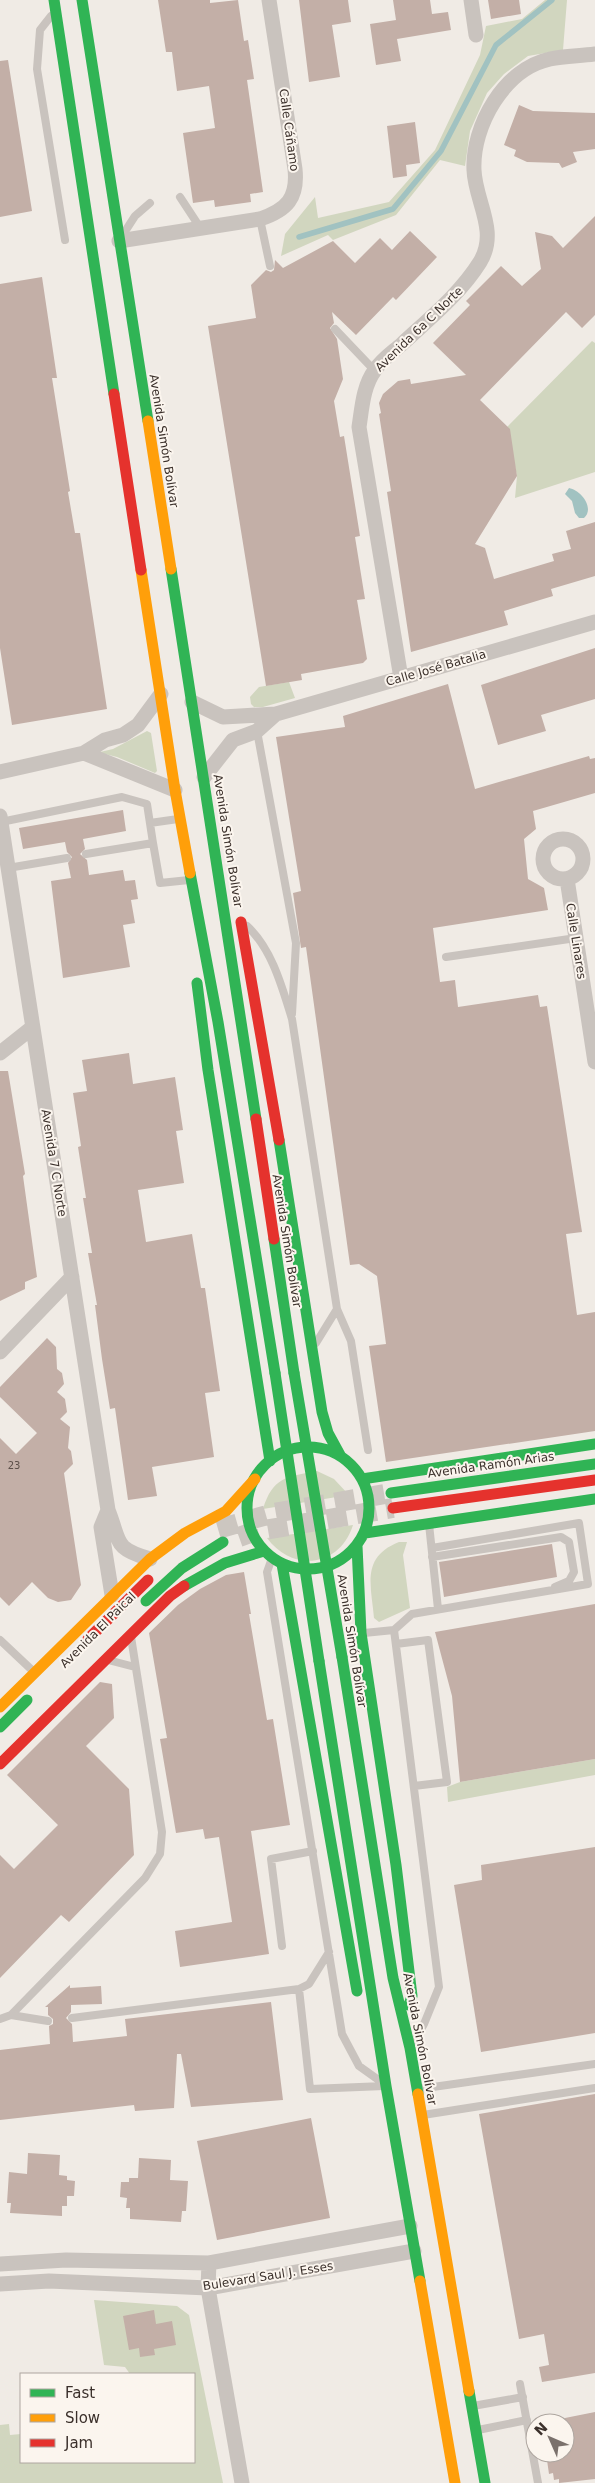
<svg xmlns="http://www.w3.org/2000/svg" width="595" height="2483" viewBox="0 0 595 2483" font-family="'DejaVu Sans',sans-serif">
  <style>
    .green { fill: #d1d6bf }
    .water { fill: #a1c2c1 }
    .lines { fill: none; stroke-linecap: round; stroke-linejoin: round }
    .stream { stroke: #a1c2c1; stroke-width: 5.5 }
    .building { fill: #c3afa7 }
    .secondary-tunnel { stroke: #ccc6c0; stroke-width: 20; stroke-dasharray: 20 10; stroke-linecap: butt }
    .lane { stroke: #c9c3be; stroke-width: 8 }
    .street { stroke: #c9c3be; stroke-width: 15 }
    .fast { stroke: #30b455; stroke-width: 11 }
    .slow { stroke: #ff9f0a; stroke-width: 11 }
    .jam { stroke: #e5322d; stroke-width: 11 }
    .fast-bridge { stroke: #30b455; stroke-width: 11 }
    .labels { text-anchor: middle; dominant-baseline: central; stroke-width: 4; stroke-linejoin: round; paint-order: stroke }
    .number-label { font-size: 10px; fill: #5d504a }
    .street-label { font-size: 12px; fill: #3b302b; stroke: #fbf5ee }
  </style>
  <rect width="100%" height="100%" fill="#f0ebe5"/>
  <!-- green -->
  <path class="green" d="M545,0h22l-4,50 -35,6 -24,18 -17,19 -17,38 -5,35 -25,-6 -44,55 -63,25 -5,-5 -47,21 4,-22 30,-37 3,21 71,-16 46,-52 45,-95 6,-29 36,-7z
    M592,341l3,2v129l-80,26 2,-22 -10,-49z
    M289,682l6,16 -32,9h-9l-3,-3 -1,-7 9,-10z
    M147,731l4,2 6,38 -2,2 -38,-16 -16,-4 -1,-1 13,-3z
    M317,1471l17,8 15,16 -86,14c10,-32 23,-32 54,-38z
    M353,1525c-13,42 -60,48 -86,13z
    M399,1542h8l-4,13 7,53 -31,14 -5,-4c-3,-33 -13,-61 25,-76z
    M595,1759v16l-147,27 -1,-15 13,-5z
    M94,2300l83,6 12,9 34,168h-223v-58l9,-1 1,11 11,-1v28h173v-88h-64l-5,-7 -21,-2z"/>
  <!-- water -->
  <path class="water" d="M569,488c12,2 26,20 15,30h-5l-4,-5 -3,-12 -7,-7z"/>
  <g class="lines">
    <!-- stream -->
    <path class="stream" d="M299,237l94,-28 48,-58 55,-106 56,-45"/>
  </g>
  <!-- building -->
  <path class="building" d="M158,0h52v3l28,-3 6,41 4,-1 6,39 -7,1 16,112 -13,2 1,8 -36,5 -1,-7 -21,3 -10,-70 32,-5 -6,-42 -32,5 -5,-39h-6z
    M299,0h49l3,22 -19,3 8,52 -31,5z
    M393,0h37l2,14 16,-2 3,18 -54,9 4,22 -25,4 -6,-41 26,-4z
    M488,0h31l2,14 -30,5z
    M8,60l24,151 -32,6v-156z
    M519,105l14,6 62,2v36l-22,3 4,10 -15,6 -3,-5 -32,-1 -13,-6 2,-6 -12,-5z
    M415,122l5,41 -14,2 1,11 -14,2 -6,-52z
    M595,216v99l-13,13 -16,-16 -86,88 30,29 7,47 -42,68 10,4 9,31 60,-18 -2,-7 19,-5 -5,-18 29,-9v54l-44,13 2,7 -49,15 4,14 -97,27 -24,-160 4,-1 -12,-77 2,-1 -2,-10 4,-9 15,-13 12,-2 1,5 55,-9 -33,-32 37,-38 -4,-4 35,-35 21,20 19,-17 -6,-37 17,4 11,12z
    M410,231l27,26 -41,43 -3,-3 -37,38 -24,-23 2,11 -4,5 7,11 6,40 -9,22 6,36 4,-1 16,100 -5,1 10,62 -8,1 10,59 -4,4 -62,11 1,6 -36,6 -58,-360 48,-8 -5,-33 15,-15 5,2 3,-2 1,-10 8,8 50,-27 22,22 25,-25 12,12z
    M42,277l15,101h-5l18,113 -2,1 7,41h5l27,176 -95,16 -12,-77v-364z
    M595,648v51l-54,16 5,16 -48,14 -17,-60z
    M448,684l27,105 114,-33 1,3 5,-1v35l-62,18 3,18 -12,10 4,40 16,9 4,22 -115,18 7,54 15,-2 3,27 80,-12 2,12 7,-1 35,226 -16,2 11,81 18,-3v119l-209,31 -17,-116 17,-2 -9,-68 -18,-12 -9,1 -44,-318 -5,1 -8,-55 8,-2 -25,-154 69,-10 -2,-11z
    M123,810l3,21 -43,8 2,10 -5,5 7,6 2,15 34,-5 2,11 10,-1 3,19 -7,1 4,23 -12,2 7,42 -67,11 -12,-97 20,-3 -3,-15 4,-6 -5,-5 -2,-10 -42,7 -4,-21z
    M129,1053l4,31 42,-7 8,53 -7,1 8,52 -46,7 8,52 46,-8 9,54h4l15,103 -15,2 9,64 -62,10 5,29 -29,4 -13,-92 -5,1 -8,-50 -7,-54h2l-9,-52h4l-9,-55h3l-8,-51 3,-1 -8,-53 14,-2 -5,-31z
    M0,1071h8l17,103 -2,2 14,101 -12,5v7l-25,12z
    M47,1338l9,9 1,22 5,4 2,11 -7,8 8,7 2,13 -7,7 10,8 -2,21 3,3 2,13 -9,9 17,112 -10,15 -13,2 -10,-4 -16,-16 -23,24 -9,-9v-159l16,16 21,-21 -37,-36v-10z
    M552,1544l5,33 -113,20 -5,-35z
    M244,1572l7,42h-2l18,106 6,-1 17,106 -39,6 18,123 -89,13 -5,-36 57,-9 -13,-85 -14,2 -2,-10 -27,4 -16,-94 7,-1 -18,-105 29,-28 22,-16 26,-14z
    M595,1604v155l-135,23 -8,-86 -17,-64z
    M100,1682l12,2 2,34 -28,28 43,43 5,66 -65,67 -8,-7 -61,63v-123l14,14 44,-44 -51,-50z
    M595,1847v186l-114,19 -27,-167 28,-5 -1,-15z
    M70,1985v3l31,-2 1,18 -31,1v7l-5,6 6,6 1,18 54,-6 -2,-17 146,-17 12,98 -92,7 -10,-53h-4l-3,54 -39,3 -1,-6 -134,15v-70l50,-6 -1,-18 4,-2v-5l-5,-4v-8h-3z
    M595,2094v279l-53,9 -3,-15 10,-2 -5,-31 -25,5 -40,-225z
    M311,2118l19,100 -113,22 -20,-99z
    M28,2153l32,2 -1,20 8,1v4l8,1 -1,15h-7v10h-5v10l-52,-3 1,-10h-4l2,-31 18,2z
    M139,2158l32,2 -1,20 18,1 -2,30h-4l-1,11 -51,-3v-11h-4l1,-10 -7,-1 1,-15h8v-4h9z
    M154,2310l2,14 16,-3 4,24 -22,4 1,6 -15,2 -1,-9 -10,2 -6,-34z
    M595,2412v67l-36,4v-4l-5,1 -1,-7 -4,1 -3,-21h19v-35z"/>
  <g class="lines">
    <!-- secondary-tunnel -->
    <path class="secondary-tunnel" d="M218,1529l56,-16 117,-20
      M239,1537l14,-5 140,-24"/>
    <!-- lane -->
    <path class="lane" d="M51,16l-11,14 -3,39 28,171
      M180,197l21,32
      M260,219l10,47
      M124,233l11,-17 15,-13
      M335,329l39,41
      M257,731l39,212 -4,71
      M1,822l121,-25 25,7 6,39 -67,11
      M150,823l28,-4
      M153,843l7,40 29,-3
      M8,868l59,-10
      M247,926c25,23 35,61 45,93l45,290 -21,34
      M446,957l130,-19
      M337,1309l14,32 17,109
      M429,1524l9,85
      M432,1557l129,-20 8,5 5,30 -5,9 -14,6
      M272,1558l-5,14 75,462 17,32 21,15
      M364,1633l30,-3
      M0,1640l34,32
      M396,1644l32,-4 19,142 -33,4
      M108,1660l27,7
      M282,1946l-11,-87 42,-8
      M299,1989l11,100 74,-3
      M11,2015l37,6
      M72,2018l227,-29 10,-5 20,-32
      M0,2019l11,-4 134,-137 15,-24 2,-22 -31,-195
      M414,2042l10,-18 15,-37 -45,-357 18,-16 176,-30 -9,-61 -147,25
      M419,2089l176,-25
      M423,2115l172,-27
      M520,2384l18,99
      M473,2406l50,-9
      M478,2430l49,-10"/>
    <!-- street -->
    <path class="street" d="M471,0l5,35
      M119,241l141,-22c27,-9 38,-21 35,-50l-26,-169
      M401,678l-42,-251c3,-19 4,-41 16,-57 6,-10 18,-18 27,-26 28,-26 58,-50 78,-82 19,-31 -5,-61 -6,-92 -2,-44 30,-101 76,-111 14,-3 30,-3 45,-5
      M192,702l31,15 53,-3 319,-92
      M84,753l91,37
      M0,772l84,-19 21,-13 18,-5 15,-10 23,-31
      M204,777l29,-37 24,-9 19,-17
      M0,816l108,694c13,33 5,38 42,49
      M543 859a20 20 0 1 1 40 0a20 20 0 1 1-40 0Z
      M567,879l28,183
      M0,1053l33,-26
      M0,1352l72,-75
      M108,1510l-7,17 11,68
      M209,2263l-1,25 34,195
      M0,2264l66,-4 143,3 201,-37
      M0,2284l49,-3 159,7 206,-37"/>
    <!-- fast -->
    <path class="fast" d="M54,0l60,394
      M82,0l66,421
      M171,569l85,550
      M190,873l28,149 57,351
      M197,983l11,87 62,391
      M279,1140l43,272 6,21 12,22
      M274,1239l20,134
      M247 1508a61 61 0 1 1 122 0a61 61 0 1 1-122 0Z
      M362,1479l233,-35
      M391,1493l204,-29
      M365,1533l230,-34
      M357,1546l4,87 35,232 16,131 -3,9
      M282,1564l75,427
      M184,1586l41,-23 39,-12
      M146,1601l36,-33 41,-26
      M342,1657l51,321 17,70 8,46
      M319,1661l67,425 34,195
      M0,1727l27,-27
      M469,2391l16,92"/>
    <!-- slow -->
    <path class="slow" d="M148,421l23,148
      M141,570l34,220 15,83
      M0,1707l150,-148 35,-26 41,-22 29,-32
      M418,2094l51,297
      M420,2281l35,202"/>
    <!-- jam -->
    <path class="jam" d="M114,394l27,176
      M241,922l38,218
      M256,1119l18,120
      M393,1508l202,-28
      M88,1639l60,-59
      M0,1764l170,-168 14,-10"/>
    <!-- fast-bridge -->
    <path class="fast-bridge" d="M275,1373l44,288
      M294,1373l48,284"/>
  </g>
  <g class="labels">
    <!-- number labels -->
    <g class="number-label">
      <text x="14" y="1465">23</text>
    </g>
    <!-- street labels -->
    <g class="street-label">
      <text transform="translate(289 130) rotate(82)">Calle Cáñamo</text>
      <text transform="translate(419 329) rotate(-44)">Avenida 6a C Norte</text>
      <text transform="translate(164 441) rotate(81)">Avenida Simón Bolívar</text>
      <text transform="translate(436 668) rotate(-16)">Calle José Batalia</text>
      <text transform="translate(228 841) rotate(81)">Avenida Simón Bolívar</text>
      <text transform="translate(576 941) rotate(81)">Calle Linares</text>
      <text transform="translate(54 1163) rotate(81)">Avenida 7 C Norte</text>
      <text transform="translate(287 1241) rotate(81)">Avenida Simón Bolívar</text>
      <text transform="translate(491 1465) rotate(-8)">Avenida Ramón Arias</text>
      <text transform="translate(98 1630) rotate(-45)">Avenida El Paical</text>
      <text transform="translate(352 1641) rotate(81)">Avenida Simón Bolívar</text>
      <text transform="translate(420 2039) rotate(79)">Avenida Simón Bolívar</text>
      <text transform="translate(268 2276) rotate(-9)">Bulevard Saul J. Esses</text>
    </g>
  </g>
  <!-- legend -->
  <rect x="20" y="2373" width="175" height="90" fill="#fbf5ee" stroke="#aea6a0"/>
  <rect x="30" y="2389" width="25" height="8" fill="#30b455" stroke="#aea6a0"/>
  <text x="65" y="2398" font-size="15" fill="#3b302b">Fast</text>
  <rect x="30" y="2414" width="25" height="8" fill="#ff9f0a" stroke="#aea6a0"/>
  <text x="65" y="2423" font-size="15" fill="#3b302b">Slow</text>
  <rect x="30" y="2439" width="25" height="8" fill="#e5322d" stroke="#aea6a0"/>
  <text x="65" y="2448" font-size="15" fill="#3b302b">Jam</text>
  <!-- north arrow -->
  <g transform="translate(550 2438) rotate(315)"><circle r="24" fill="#fbf5ee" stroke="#aea6a0"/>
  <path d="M0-4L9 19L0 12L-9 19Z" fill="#7a716c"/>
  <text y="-8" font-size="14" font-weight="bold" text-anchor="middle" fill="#3b302b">N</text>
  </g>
</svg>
